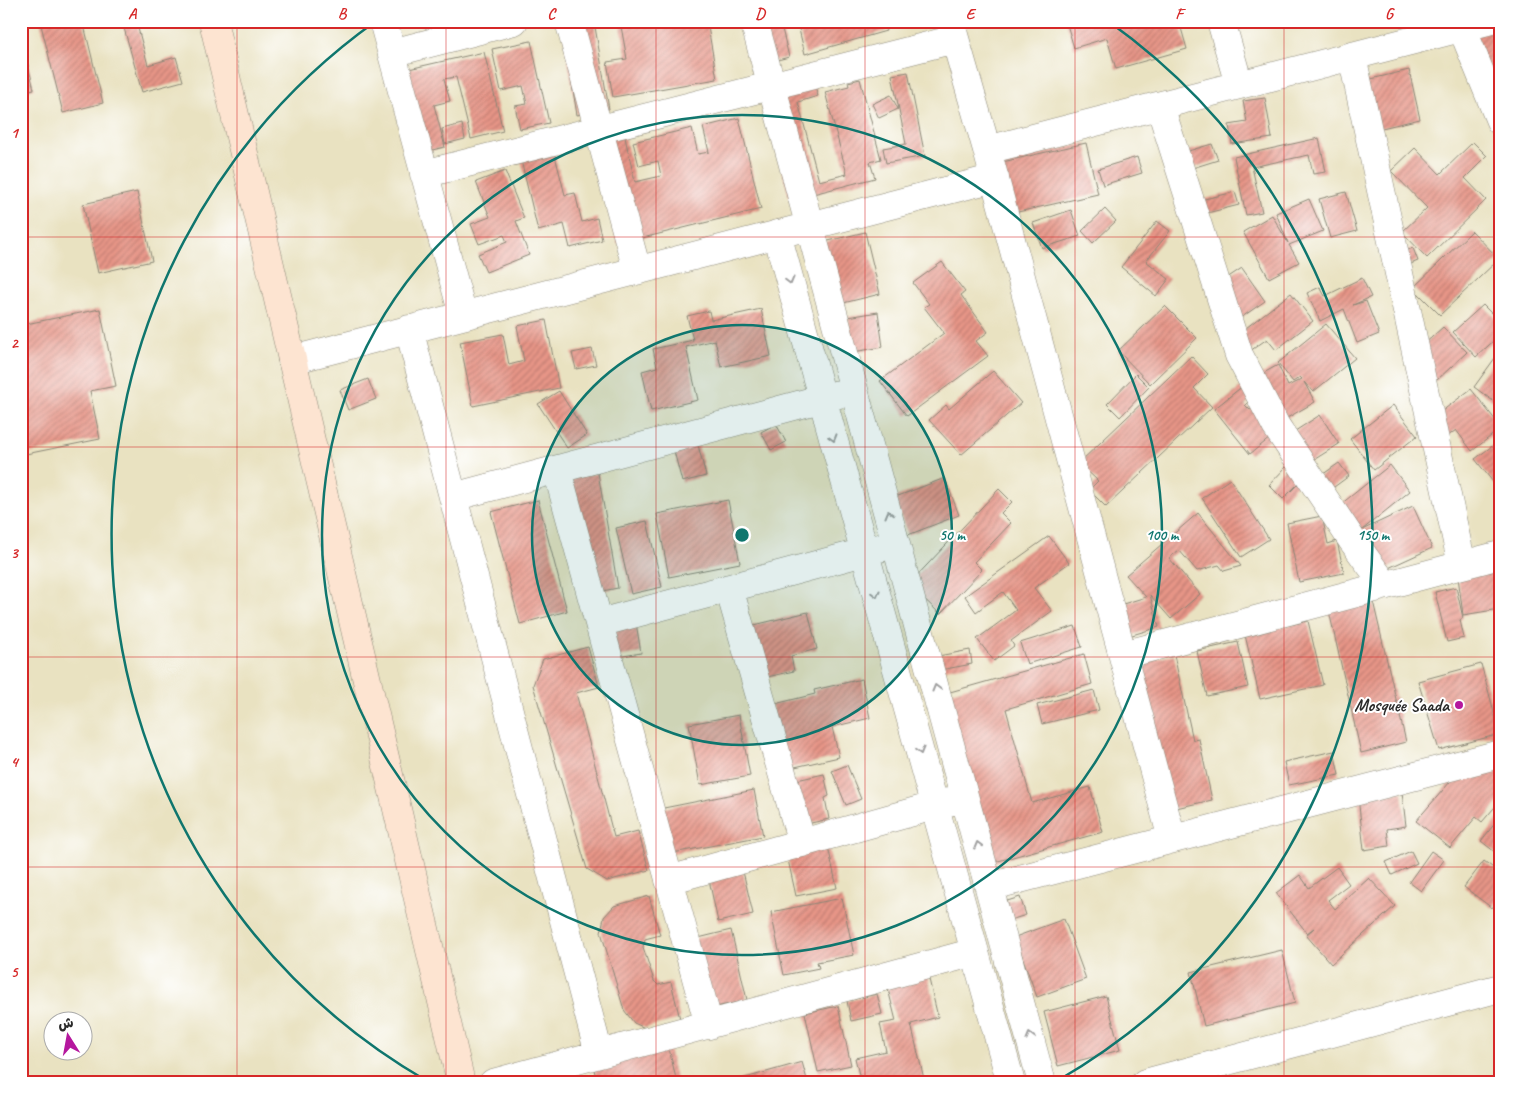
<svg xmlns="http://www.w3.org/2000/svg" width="1521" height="1104" viewBox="0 0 1521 1104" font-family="Caveat,'Playpen Sans Arabic',sans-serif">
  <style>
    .building { fill: url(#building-hatch) }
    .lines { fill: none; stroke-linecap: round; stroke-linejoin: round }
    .street-casing { stroke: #8a8676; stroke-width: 29 }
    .secondary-casing { stroke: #8a8676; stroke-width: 29 }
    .street { stroke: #fff; stroke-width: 28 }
    .secondary { stroke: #fde4d1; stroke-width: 28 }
    .oneway { stroke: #a0a0a0 }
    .grid { fill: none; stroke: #d62828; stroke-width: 1; stroke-opacity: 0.55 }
    .ring { fill: none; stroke: #0f766e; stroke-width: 2.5 }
    .poi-dot { fill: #b5179e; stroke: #fff; stroke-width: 2 }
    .labels { text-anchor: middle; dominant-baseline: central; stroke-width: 4; stroke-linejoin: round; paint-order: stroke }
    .poi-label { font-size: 18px; font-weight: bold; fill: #2b2b2b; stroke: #fff; text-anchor: end }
    .centre { fill: #0f766e; stroke: #fff; stroke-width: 2.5 }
    .ring-label { font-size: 15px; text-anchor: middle; font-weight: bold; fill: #0f766e; stroke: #fff; stroke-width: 4; stroke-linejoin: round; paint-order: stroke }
    .neatline { fill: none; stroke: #d62828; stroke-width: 2 }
    .grid-label { font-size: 16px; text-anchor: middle; font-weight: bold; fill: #d62828 }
  </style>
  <defs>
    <pattern id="building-hatch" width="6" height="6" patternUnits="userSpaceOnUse" patternTransform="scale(1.25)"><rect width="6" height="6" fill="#e79587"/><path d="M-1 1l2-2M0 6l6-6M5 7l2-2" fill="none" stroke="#bb7a6f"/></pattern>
  </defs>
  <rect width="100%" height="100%" fill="#fff"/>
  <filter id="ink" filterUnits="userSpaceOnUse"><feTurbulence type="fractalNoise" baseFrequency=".02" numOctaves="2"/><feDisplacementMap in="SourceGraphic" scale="10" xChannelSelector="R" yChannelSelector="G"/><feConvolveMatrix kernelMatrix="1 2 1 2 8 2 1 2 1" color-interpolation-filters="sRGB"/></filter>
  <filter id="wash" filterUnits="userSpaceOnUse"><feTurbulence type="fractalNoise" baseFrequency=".0096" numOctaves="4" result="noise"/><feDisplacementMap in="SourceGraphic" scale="20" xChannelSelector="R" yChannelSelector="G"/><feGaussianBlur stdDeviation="1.12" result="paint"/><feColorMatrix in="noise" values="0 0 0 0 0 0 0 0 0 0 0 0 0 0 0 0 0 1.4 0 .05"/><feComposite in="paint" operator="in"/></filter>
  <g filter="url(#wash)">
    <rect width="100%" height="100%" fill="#e9e2c1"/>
    <g id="blocks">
      <!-- building -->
      <path class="building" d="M40,21h43l20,82 -40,10z
        M122,21h14l12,44 28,-8 7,24 -41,11z
        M573,21h21l15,88 -32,6 -15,-92z
        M620,21h87l10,58 -104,18 -6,-35 20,-3z
        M752,21h28l9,36 -34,9z
        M797,21h86l3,10 -81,23z
        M1066,21h113l8,28 -71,20 -9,-31 -33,10z
        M1499,26l1,4v58l-31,-55z
        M531,41l18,82 -29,6 -5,-23 12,-2 -4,-18 -22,5 -9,-42z
        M484,52l19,79 -32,8 -15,-62 -12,2 6,22 -16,4 11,42 -34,8 -20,-82z
        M25,53l9,36 -13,3v-38z
        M1409,70l11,49 -55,13 -11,-49z
        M908,72l17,84 -39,7 -3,-15 23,-4 -14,-69z
        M860,79l21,80 -11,3 5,16 -85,22 -26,-101 51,-13 3,10 -20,6 21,79 28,-7 -22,-82 24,-6 -1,-4z
        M891,95l7,14 -19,9 -7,-14z
        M1265,98l7,40 -40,6 -3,-19 18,-3 -4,-21z
        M739,118l22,91 -143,35 -25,-103 31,-8 11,49 26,-6 -3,-15 -19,5 -6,-24 59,-14 6,26 11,-2 -6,-25z
        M462,124l3,15 -20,5 -3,-15z
        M1319,138l7,34 -13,2 -4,-19 -57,12 10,45 -16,3 -12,-58z
        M1473,142l14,14 -22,22 21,22 -59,58 -25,-26 25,-24 -36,-37 24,-23 25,26z
        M1086,143l12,51 -89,20 -11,-51z
        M552,144l13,51 10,-2 7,29 15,-4 5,22 -32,8 -6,-24 -26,7 -19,-79z
        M1212,144l6,16 -35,11 -5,-17z
        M1137,157l5,16 -39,12 -5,-16z
        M505,171l19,47 -8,3 13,34 -43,17 -8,-18 29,-12 -3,-7 -25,9 -8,-20 19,-7 -14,-35z
        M137,192l15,69 -54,12 -15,-69z
        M1235,192l4,13 -48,12 -4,-14z
        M1346,192l11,39 -27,7 -11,-39z
        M1309,199l14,32 -34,14 10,17 -30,16 -26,-46 29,-17 16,28 -12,-30z
        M1105,209l11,12 -23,22 -11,-12z
        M1071,210l9,26 -38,12 -9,-25z
        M1157,221l13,10 -24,30 23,18 -13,17 -35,-29z
        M1472,231l27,28 -59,56 -27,-27z
        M865,232l15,62 -41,10 -15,-62z
        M1413,248l5,13 -20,8 -6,-13z
        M942,262l23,30 -4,3 27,37 -12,9 12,15 -81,60 -27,-35 64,-48 -20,-26 5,-3 -16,-21z
        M1242,268l23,33 -33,23 -23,-34z
        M1362,278l9,19 -18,8 13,-4 13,33 -22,9 -13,-34 -24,12 -13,-28 13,-6 5,9z
        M1291,293l22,28 -37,29 -9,-11 -17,12 -13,-16z
        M1483,305l17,17v13l-24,22 -23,-25z
        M1165,306l32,32 -47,46 -32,-33z
        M100,309l16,77 -26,5 10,48 -79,16v-130z
        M761,309l10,47 -50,11 -6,-27 -29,7 12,53 -47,11 -9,-40 15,-4 -4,-18 40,-9 -6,-24 22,-5 2,9z
        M878,312l5,35 -30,5 -5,-35z
        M546,320l13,68 -86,18 -13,-64 43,-8 6,31 15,-4 -7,-35z
        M1326,324l29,34 -42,34 -9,-10 11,20 -28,16 3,4 -40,32 -36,-45 35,-28 10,12 -14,12 5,5 19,-14 -9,-21 18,-10 10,21 14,-7 -2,-2 -7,5 -15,-19z
        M1443,327l24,25 -31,29 -24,-26z
        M592,349l4,16 -20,4 -4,-16z
        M1191,356l17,18 -14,14 18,19 -106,100 -17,-17 9,-9 -19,-18z
        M1495,358l5,4v44l-26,-19z
        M993,371l28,32 -60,52 -32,-35 17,-15 3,4z
        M1136,374l13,13 -29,30 -13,-13z
        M368,379l8,20 -28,11 -8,-20z
        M1471,389l29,37v3l-28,22 -16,-21 -17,13 -14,-19z
        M559,391l28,44 -20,13 -29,-44z
        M1393,405l24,31 -43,34 -24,-31z
        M1320,415l19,29 -43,27 -18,-29z
        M776,424l10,18 -15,8 -10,-18z
        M1500,440v51l-25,-32z
        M698,445l8,31 -24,6 -8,-31z
        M1339,463l10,13 -30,22 -10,-14z
        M1390,465l20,26 -48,39 51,-24 19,42 -61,28 -40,-64z
        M1286,467l15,14 -18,18 -14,-14z
        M598,473l20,115 -37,7 -20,-115z
        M945,478l14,37 -51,20 -15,-37z
        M1230,479l39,60 -28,18 -39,-59z
        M999,489l13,13 -11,11 10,10 -37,39 8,8 -42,44 -31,-30z
        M538,500l29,111 -47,13 -29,-112z
        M728,500l12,63 -71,14 -12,-63z
        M1198,513l43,53 -17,5 -5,-6 -22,6 -18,-21 -10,8 31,36 -29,25 -21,-24 9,32 -37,11 -9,-31 33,-10 -20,-22z
        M1322,516l6,28 9,-3 7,32 -45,9 -12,-59z
        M647,521l15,66 -31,7 -15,-66z
        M1049,536l20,27 -35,25 18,23 -41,30 3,5 -20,15 -17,-22 39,-29 -13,-18 -27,20 -11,-16z
        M1496,571l4,38 -37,6 -5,-38z
        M1456,587l7,31 -3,2 4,18 -17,4 -12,-50z
        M1373,601l33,141 -45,11 -32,-142z
        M808,612l9,37 -26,7 3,15 -36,8 -12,-52z
        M1308,621l15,64 -63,14 -15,-64z
        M636,623l5,30 -30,5 -5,-29z
        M1075,626l7,21 -55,17 -7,-21z
        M1238,642l10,45 -41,9 -10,-45z
        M588,647l11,40 -23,6 38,144 24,-6 11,39 -42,11 -20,-12 -54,-184 10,-26z
        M970,650l2,14 -37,7 -2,-14z
        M1084,654l8,30 -86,25 26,94 58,-16 13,45 -112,31 -48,-169z
        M1174,655l19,85 6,-1 13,61 -45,10 -32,-147z
        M1481,664l19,70 -61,16 -21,-69z
        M862,679l8,39 -38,9 7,30 -53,12 -15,-64 44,-11 -1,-4z
        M1094,690l5,20 -57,14 -5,-19z
        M739,715l11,61 -50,9 -11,-61z
        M1334,751l5,24 -50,10 -5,-23z
        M1477,751l23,19v31l-18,21 -6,-5 -26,31 -34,-27z
        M847,765l14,34 -15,6 -14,-34z
        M824,774l5,22 -4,2 4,21 -36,8 -10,-44z
        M754,790l9,46 -106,20 -8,-45z
        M1402,792l4,34 -19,3 2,17 -25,4 -6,-53z
        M1500,817v39l-19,-15z
        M826,837l11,51 -41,8 -11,-50z
        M1411,851l6,12 -25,12 -6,-13z
        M1431,851l13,9 -23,31 -12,-9z
        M1484,861l16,12v25l-8,10 -28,-21z
        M742,867l11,47 -35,8 -10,-47z
        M1337,867l12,17 -21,16 7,9 34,-31 26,28 -64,58 -25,-29 8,-7 -7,5 -31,-40 24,-18 9,13z
        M649,896l11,39 -15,4 -2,8 11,34 4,4 13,-3 9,37 -35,9 -11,-5 -10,-13 -23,-78 3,-15 10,-11z
        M1020,897l6,18 -19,6 -6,-18z
        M842,898l12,57 -37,7 2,6 -35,7 -13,-63z
        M1064,919l22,60 -49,18 -22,-60z
        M731,930l16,70 -45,10 -16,-69z
        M1282,950l13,53 -91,23 -13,-54z
        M928,975l10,42 -27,7 13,55 -12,4h-51l-6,-25 31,-7 -6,-27 16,-3 -9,-36z
        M877,994l5,20 -31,7 -4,-20z
        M1106,996l14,54 -62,16 -14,-54z
        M838,1006l13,59 -33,7 -13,-59z
        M668,1044l9,39h-80l-5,-23z
        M802,1062l6,21h-77v-1z"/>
    </g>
  </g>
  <g filter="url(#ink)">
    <use href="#blocks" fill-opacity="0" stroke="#8a8676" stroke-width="1"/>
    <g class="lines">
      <!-- street casing -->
      <g class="street-casing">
        <path id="street" d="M383,21l80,294
          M569,21l68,249
          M754,21l288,1062
          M950,21l37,129 501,-129
          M1221,21l18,64
          M1462,28l38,93
          M392,53l122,-32
          M1352,56l110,509
          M1160,106l79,249 37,71 76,114 33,45
          M987,150l185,689
          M424,174l531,-135
          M777,234l234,849
          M409,329l190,725
          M292,360l703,-182
          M557,470l152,555
          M453,497l386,-103
          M729,588l73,255
          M599,623l284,-76
          M1123,655l377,-100
          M669,880l283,-79
          M989,887l511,-133
          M493,1083l482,-131
          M1145,1083l355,-95"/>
      </g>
      <!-- secondary casing -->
      <g class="secondary-casing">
        <path id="secondary" d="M213,21l248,1062"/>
      </g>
      <!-- street -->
      <use href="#street" class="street"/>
      <!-- secondary -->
      <use href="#secondary" class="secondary"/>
    </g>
    <!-- one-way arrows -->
    <defs><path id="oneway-chevron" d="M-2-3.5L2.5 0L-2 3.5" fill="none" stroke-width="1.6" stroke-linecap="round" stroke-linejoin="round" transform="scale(1.25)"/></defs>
    <g class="oneway">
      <use href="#oneway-chevron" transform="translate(790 281) rotate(75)"/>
      <use href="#oneway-chevron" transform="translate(833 438) rotate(74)"/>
      <use href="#oneway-chevron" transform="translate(889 514) rotate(-105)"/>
      <use href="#oneway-chevron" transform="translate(876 594) rotate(75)"/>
      <use href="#oneway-chevron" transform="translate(936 688) rotate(-105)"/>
      <use href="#oneway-chevron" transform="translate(920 751) rotate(75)"/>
      <use href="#oneway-chevron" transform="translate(978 845) rotate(-105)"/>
      <use href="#oneway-chevron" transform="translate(1030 1036) rotate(-105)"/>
    </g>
  </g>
  <!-- grid -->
  <path class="grid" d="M237,21v1062M446,21v1062M656,21v1062M865,21v1062M1075,21v1062M1284,21v1062M21,237h1479M21,447h1479M21,657h1479M21,867h1479"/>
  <!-- distance rings -->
  <circle cx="742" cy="535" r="210" fill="#0f766e" fill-opacity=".12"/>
  <g class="ring">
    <circle cx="742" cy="535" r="210"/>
    <circle cx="742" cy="535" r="420"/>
    <path d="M427 1081A631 631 0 0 1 376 21M1108 21A631 631 0 0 1 1057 1081"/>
  </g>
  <!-- markers -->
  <circle class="poi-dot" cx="1459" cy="705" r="5"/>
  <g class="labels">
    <!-- poi labels -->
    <g class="poi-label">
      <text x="1449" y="705">Mosquée Saada</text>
    </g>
  </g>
  <circle cx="742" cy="535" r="8" class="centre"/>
  <g class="ring-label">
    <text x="952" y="540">50 m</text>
    <text x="1162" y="540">100 m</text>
    <text x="1373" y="540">150 m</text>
  </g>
  <!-- margin -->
  <rect width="1521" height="1104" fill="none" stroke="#fff" stroke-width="55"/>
  <!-- north arrow -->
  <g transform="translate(68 1036) rotate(349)"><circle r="24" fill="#ffffff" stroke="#aaaaaa"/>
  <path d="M0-4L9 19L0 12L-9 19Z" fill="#b5179e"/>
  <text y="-8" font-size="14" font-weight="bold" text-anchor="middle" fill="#2b2b2b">ش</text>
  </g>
  <rect x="28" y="28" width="1466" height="1048" class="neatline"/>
  <g class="grid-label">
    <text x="132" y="19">A</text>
    <text x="342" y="19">B</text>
    <text x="551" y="19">C</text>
    <text x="760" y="19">D</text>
    <text x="970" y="19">E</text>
    <text x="1179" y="19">F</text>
    <text x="1389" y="19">G</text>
    <text x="14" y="138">1</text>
    <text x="14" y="348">2</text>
    <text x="14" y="558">3</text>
    <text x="14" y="767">4</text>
    <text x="14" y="977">5</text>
  </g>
</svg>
